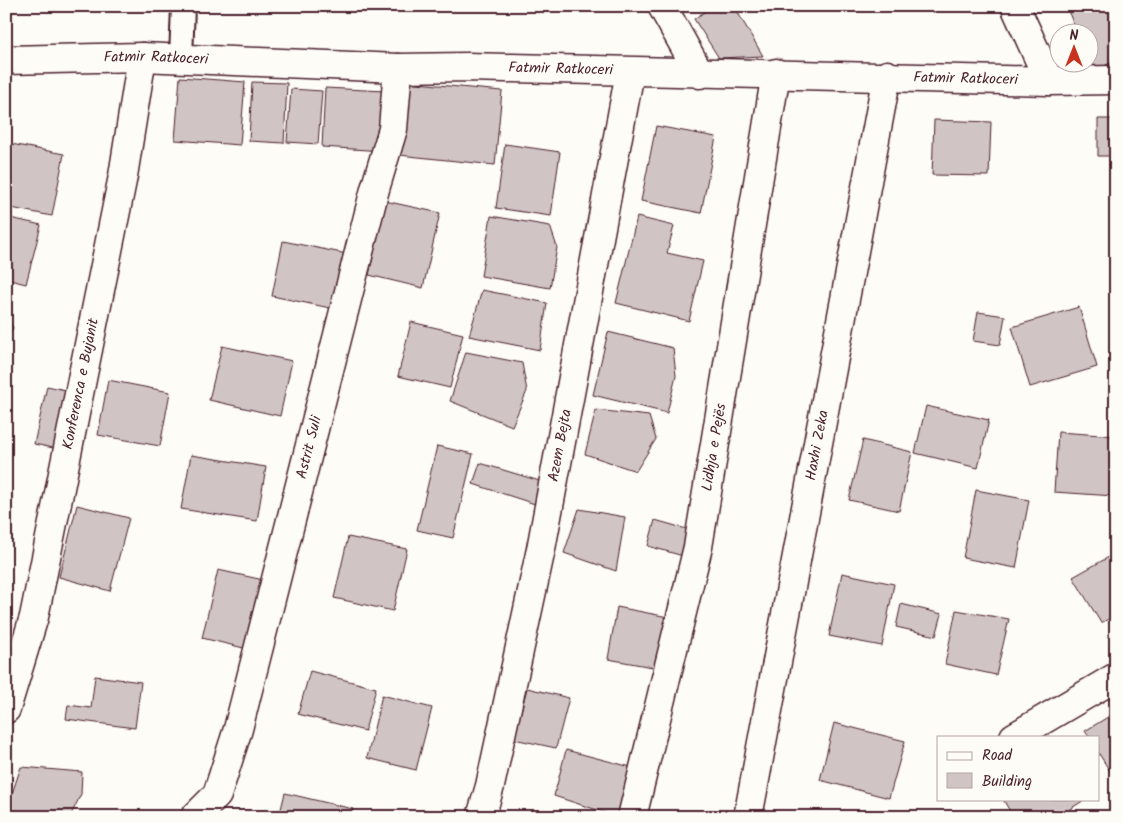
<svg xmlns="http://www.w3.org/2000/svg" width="1122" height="823" viewBox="0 0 1122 823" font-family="Kalam,sans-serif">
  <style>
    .building { fill: #d0c5c4; stroke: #4a1f2b }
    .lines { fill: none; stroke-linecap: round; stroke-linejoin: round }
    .service-casing { stroke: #4a1f2b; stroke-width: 26 }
    .minor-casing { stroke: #4a1f2b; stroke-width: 31 }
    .tertiary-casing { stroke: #4a1f2b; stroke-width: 31 }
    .service { stroke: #fdfcf7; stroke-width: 22 }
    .minor { stroke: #fdfcf7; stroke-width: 28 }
    .tertiary { stroke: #fdfcf7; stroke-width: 28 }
    .labels { text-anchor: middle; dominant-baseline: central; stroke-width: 4.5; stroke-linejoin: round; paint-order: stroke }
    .street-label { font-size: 15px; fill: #4a1f2b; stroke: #fdfcf7 }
  </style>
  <rect width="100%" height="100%" fill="#fdfcf7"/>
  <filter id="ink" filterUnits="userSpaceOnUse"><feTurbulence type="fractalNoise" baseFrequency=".02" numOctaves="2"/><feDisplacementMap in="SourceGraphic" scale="10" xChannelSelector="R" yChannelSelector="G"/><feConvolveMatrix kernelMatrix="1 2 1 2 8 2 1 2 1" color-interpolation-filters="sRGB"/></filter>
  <g filter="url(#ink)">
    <!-- building -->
    <path class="building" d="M713,6h21l29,50 -44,2 -25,-39z
      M1066,6h50v55l-23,9 -3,-8v-30h-13z
      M180,77l65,5 -5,63 -65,-5z
      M252,82l35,1 -3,60 -35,-2z
      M406,82l96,9 -7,74 -96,-10z
      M325,88l60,3 -3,60 -60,-4z
      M291,89l31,2 -4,53 -31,-2z
      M1098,119h18v37h-18z
      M934,120l57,2 -2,54 -57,-1z
      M656,126l60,11 -15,76 -60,-12z
      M6,143l58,11 -12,62 -46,-9z
      M505,144l55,8 -9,64 -55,-8z
      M385,201l55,12 -17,75 -54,-13z
      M491,216l59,10 7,21 -7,41 -69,-12z
      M6,217l35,8 -15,59 -20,-5z
      M637,217l37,9 -7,27 36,8 -14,60 -73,-18z
      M283,241l64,13 -12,55 -63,-13z
      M482,290l65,13 -7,47 -71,-14z
      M1079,307l18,60 -67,20 -18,-60z
      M978,312l27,4 -5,29 -27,-4z
      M6,314l7,14 -7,11z
      M411,322l52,12 -13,54 -52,-12z
      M608,332l65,16 3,28 -9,37 -74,-18z
      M222,346l70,15 -12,55 -71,-16z
      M466,352l56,11 5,28 -15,35 -62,-25z
      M108,380l62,12 -10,54 -62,-11z
      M47,386l28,6 -12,58 -29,-6z
      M926,406l63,14 -11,48 -63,-15z
      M596,410l53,6 7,23 -20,32 -51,-17z
      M1058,432l58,4 -2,60 -60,-4z
      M863,440l49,12 -13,59 -50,-11z
      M437,446l36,8 -20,84 -36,-8z
      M191,455l75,12 -9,54 -76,-12z
      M480,463l63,19 -8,22 -62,-20z
      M976,490l53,10 -13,68 -53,-10z
      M77,505l52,13 -19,73 -51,-14z
      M579,509l46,8 -9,54 -52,-18z
      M655,520l35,10 -7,26 -35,-10z
      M348,537l59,12 -14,62 -59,-13z
      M1116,553v62l-15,8 -28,-46z
      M218,570l50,11 -16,69 -50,-12z
      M842,573l52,11 -12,62 -53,-10z
      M901,604l41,10 -6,22 -40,-9z
      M617,607l51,10 -10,51 -50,-9z
      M956,610l53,9 -13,56 -51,-11z
      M310,671l66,17 -11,43 -67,-17z
      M95,676l46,6 -6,46 -69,-9 2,-14 23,3z
      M527,688l42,10 -13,50 -42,-9z
      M382,695l50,13 -16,62 -49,-12z
      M1116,712v69l-18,-29v-15h-9l-4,-6z
      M834,723l71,18 -16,57 -69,-18z
      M566,750l65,17 -12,50 -65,-21z
      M21,767l61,5 -1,22 -11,23h-30l-34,-6z
      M285,793l68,16 -2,8h-72z
      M1003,799h83l-29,18h-44z"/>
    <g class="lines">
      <!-- service casing -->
      <g class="service-casing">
        <path id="service" d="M181,58l2,-52"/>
      </g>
      <!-- minor casing -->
      <g class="minor-casing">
        <g id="minor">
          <path d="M662,6l38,68"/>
          <path d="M1015,6l34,75"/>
          <path id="s1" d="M6,709l28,-92 89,-441 19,-119"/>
          <path d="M1014,737l102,-60"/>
          <path id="s2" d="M195,817l22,-22 21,-66 137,-540 18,-60 5,-61"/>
          <path id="s3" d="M481,817l9,-31 51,-237 89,-477"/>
          <path id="s4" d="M632,817l66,-270 78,-474"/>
          <path id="s5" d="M748,817l139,-742"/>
        </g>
      </g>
      <!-- tertiary casing -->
      <g class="tertiary-casing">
        <g id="tertiary">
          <path id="s6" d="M6,60l136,-3 256,11 69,-1 582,14 67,-1"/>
        </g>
      </g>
      <!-- service -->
      <use href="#service" class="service"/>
      <!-- minor -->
      <use href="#minor" class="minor"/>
      <!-- tertiary -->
      <use href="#tertiary" class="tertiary"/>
    </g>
  </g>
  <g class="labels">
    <!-- street labels -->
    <g class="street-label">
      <text stroke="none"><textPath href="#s6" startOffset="150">Fatmir Ratkoceri</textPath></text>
      <text stroke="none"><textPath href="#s6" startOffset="555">Fatmir Ratkoceri</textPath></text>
      <text stroke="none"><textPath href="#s6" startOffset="960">Fatmir Ratkoceri</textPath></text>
      <text stroke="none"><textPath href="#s1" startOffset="334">Konferenca e Bujanit</textPath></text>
      <text stroke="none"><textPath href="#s3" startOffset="380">Azem Bejta</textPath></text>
      <text stroke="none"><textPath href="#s5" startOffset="378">Haxhi Zeka</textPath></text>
      <text stroke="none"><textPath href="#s4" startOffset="379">Lidhja e Pejës</textPath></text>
      <text stroke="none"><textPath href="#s2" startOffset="391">Astrit Suli</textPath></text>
    </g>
  </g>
  <!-- margin -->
  <rect width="1122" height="823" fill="none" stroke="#fdfcf7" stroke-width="25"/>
  <rect x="12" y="12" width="1097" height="798" fill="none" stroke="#4a1f2b" stroke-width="2" filter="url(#ink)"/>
  <!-- legend -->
  <rect x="937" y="736" width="162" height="65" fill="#fdfcf7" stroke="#b5a4a5"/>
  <rect x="947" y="752" width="25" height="8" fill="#fdfcf7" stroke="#b5a4a5"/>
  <text x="982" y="760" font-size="15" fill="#4a1f2b">Road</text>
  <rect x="947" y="773" width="25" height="15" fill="#d0c5c4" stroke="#b5a4a5"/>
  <text x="982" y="786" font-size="15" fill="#4a1f2b">Building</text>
  <!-- north arrow -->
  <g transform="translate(1074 48)"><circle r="24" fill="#fdfcf7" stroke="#b5a4a5"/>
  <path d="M0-4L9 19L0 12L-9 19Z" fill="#c8321e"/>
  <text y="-8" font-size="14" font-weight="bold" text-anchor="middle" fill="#4a1f2b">N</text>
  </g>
</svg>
